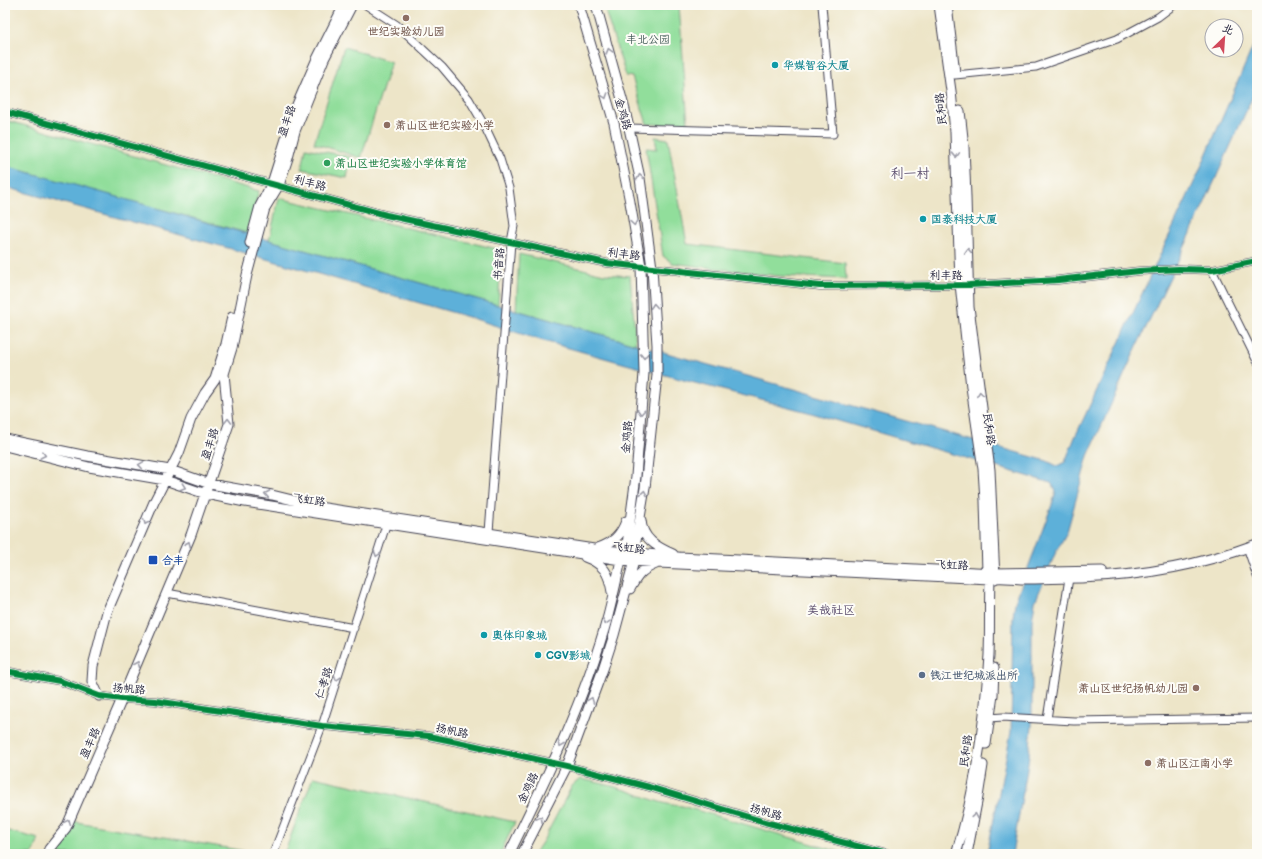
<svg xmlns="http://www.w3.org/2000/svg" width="1262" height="859" viewBox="0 0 1262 859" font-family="'Balsamiq Sans','LXGW WenKai TC',sans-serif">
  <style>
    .green { fill: #91de9b; stroke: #5a806b }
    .water { fill: #5db0d9; stroke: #40698a }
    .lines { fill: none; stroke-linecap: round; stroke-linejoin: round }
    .minor-casing { stroke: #403f50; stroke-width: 9 }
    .major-casing { stroke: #403f50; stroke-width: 11 }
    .minor { stroke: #fff; stroke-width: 7 }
    .major { stroke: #fff; stroke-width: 9 }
    .cycleway-casing { stroke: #fdfcf7; stroke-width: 8 }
    .cycleway { stroke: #00873e; stroke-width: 6 }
    .oneway { stroke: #9c9ca7 }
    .education-dot { fill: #8d6e63; stroke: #fdfcf7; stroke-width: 1.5 }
    .culture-dot { fill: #0f9aa8; stroke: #fdfcf7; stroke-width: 1.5 }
    .leisure-dot { fill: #2e9e5b; stroke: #fdfcf7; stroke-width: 1.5 }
    .transit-dot { fill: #1a4fb4; stroke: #fdfcf7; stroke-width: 1.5 }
    .service-dot { fill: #5c6f8a; stroke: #fdfcf7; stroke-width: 1.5 }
    .labels { text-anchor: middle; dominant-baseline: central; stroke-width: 4; stroke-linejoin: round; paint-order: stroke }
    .education-label { font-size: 11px; font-weight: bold; fill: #785e54; stroke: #fdfcf7; text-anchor: start }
    .park-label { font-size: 11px; fill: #435a58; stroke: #fdfcf7 }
    .culture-label { font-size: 11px; font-weight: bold; fill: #0d838f; stroke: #fdfcf7; text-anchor: start }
    .street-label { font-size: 11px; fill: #22223b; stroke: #fdfcf7 }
    .leisure-label { font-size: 11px; font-weight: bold; fill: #27864d; stroke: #fdfcf7; text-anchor: start }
    .transit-label { font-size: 11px; font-weight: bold; fill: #164399; stroke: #fdfcf7; text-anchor: start }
    .service-label { font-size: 11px; font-weight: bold; fill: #4e5e75; stroke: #fdfcf7; text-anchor: start }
    .neighbourhood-label { font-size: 12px; fill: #594b6c; stroke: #fdfcf7 }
    .quarter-label { font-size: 13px; fill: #594b6c; stroke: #fdfcf7 }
  </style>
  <rect width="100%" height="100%" fill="#fdfcf7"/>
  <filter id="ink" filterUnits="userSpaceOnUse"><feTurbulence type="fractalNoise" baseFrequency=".025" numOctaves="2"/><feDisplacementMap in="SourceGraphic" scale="8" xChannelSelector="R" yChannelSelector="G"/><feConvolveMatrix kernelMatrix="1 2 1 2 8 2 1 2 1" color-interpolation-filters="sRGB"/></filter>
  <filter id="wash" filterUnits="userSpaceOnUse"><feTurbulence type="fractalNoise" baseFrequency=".012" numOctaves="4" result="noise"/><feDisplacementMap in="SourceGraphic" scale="16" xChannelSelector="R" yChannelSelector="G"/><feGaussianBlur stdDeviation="0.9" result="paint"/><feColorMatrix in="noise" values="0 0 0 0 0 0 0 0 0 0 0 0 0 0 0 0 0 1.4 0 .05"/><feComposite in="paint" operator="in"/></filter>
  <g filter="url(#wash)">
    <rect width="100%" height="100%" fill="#ede5c8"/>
    <!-- green -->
    <path class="green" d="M607,5h72l9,120 -41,-1 -15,-47 -6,-1 -20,-62z
      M344,47l47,15 -30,96 -47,-15z
      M5,120l254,71 -12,42 -242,-67z
      M655,137l13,2 19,105 158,19 1,16 -67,-3 -107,-13 -9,-7 -17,-108 11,1z
      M306,148l45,9 -4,21 -45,-9z
      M279,198l223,52 -4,55 -229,-65z
      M519,254l85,20 26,2 6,68 -120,-34z
      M313,777l202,45 -15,32h-216z
      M580,779c15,3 31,6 45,11 20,6 36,15 57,16l165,48h-313l9,-13 29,-55z
      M71,821l191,33h-208z
      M5,830l34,9 -6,15h-28z"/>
    <!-- water -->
    <path class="water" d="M1257,37v50l-70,155 -50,104 -49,110 -21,76 -12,22 -20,48 -3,19v106l-4,37 -16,90h-25l24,-122 2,-115 2,-15 38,-100 3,-11 -5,-8 -243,-71 -121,-31 -147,-41 -68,-22 -244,-70 -223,-61v-21l88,24 954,271 10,5 8,-4 10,-25 122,-261z"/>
  </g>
  <g filter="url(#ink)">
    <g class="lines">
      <!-- minor casing -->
      <g class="minor-casing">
        <path id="minor" d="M366,5l31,20 45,42 27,32 14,24 17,36 9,29 5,38 -3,16 -22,290
          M955,75l81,-8 81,-28 41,-22 16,-12
          M5,112l381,103 220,48 214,23 149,-1 89,-5 81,-9 40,-2 33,1 45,-9
          M629,128l204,6 -11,-129
          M1212,270l45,91
          M1247,547l10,29
          M167,593l187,35
          M5,671l55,10 39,15 23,3 33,2 167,25 106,10 44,9 95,21 82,21 116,35 122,32
          M989,718l14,-1 71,4 183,-3
          M1047,719l22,-141
          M273,854l49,-128 66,-207"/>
      </g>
      <!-- major casing -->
      <g class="major-casing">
        <path id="major" d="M939,5l12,86 4,41 5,152 11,103 12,82 2,32 2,71 3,7c-1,25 0,51 -1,76 -4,66 -13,136 -33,199
          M947,5l8,68
          M960,111l4,36 2,50 3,110 21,163 5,109
          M250,243l10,-37 12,-23 24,-76 20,-46 28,-56
          M5,439l82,17 83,14 40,14 62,11 53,13 269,41 85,8 316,16 107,-2
          M5,446l84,21 76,13 41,14 39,8 376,58 37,3 332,16c10,-3 22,0 33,0 19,0 39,-1 58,-1 59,-2 120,-13 176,-34
          M641,520c1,19 16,27 32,34
          M598,548c14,-5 23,-12 28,-27
          M585,557c19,7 24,16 27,35
          M630,589c7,-13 11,-19 26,-25
          M99,696l-7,-15 1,-15 14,-54 47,-110 25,-49 12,-34 14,-26 10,-14 11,-35 6,-27
          M986,744l7,-49 1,-27
          M47,854l2,-5 17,-21 56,-129 69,-164 38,-111 -5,-50 8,-26 15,-73 18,-67 14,-23 9,-27 7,-27 29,-72 28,-54
          M509,854c38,-77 76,-155 99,-238 5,-19 9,-38 13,-56l5,-8 10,-76 8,-103 -3,-107 -11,-64 -16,-79 -35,-118
          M522,854l45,-88 36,-97 11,-34 20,-74v-8l11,-65 12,-113v-30l-5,-77 -12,-90 -15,-68 -29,-105
          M967,854l11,-57 5,-32"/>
      </g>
      <!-- minor -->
      <use href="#minor" class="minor"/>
      <!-- major -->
      <use href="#major" class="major"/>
      <!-- cycleway casing -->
      <g class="cycleway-casing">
        <path id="cycleway" d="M5,112l381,103 220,48 214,23 149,-1 89,-5 81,-9 40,-2 33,1 45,-9
          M5,671l55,10 39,15 23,3 33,2 167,25 106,10 44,9 95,21 82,21 116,35 122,32"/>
      </g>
      <!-- cycleway -->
      <use href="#cycleway" class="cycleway"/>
    </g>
    <!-- one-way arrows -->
    <defs><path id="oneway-chevron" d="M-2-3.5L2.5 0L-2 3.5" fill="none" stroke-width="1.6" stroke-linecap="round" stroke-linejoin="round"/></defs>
    <g class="oneway">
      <use href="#oneway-chevron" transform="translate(609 51) rotate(-105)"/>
      <use href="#oneway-chevron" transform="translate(605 96) rotate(72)"/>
      <use href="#oneway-chevron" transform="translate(956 155) rotate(88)"/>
      <use href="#oneway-chevron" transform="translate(640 177) rotate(-101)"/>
      <use href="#oneway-chevron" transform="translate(634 223) rotate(81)"/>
      <use href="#oneway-chevron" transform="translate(968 251) rotate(-92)"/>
      <use href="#oneway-chevron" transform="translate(654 306) rotate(-94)"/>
      <use href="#oneway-chevron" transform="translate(644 356) rotate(89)"/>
      <use href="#oneway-chevron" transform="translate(980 394) rotate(-98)"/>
      <use href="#oneway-chevron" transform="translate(641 412) rotate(94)"/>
      <use href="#oneway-chevron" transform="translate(228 421) rotate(-89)"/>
      <use href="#oneway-chevron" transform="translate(43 455) rotate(14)"/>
      <use href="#oneway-chevron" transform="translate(141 465) rotate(-171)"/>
      <use href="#oneway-chevron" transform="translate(183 487) rotate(19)"/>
      <use href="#oneway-chevron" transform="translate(644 493) rotate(-80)"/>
      <use href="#oneway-chevron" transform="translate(267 494) rotate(-169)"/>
      <use href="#oneway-chevron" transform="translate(146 522) rotate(113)"/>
      <use href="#oneway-chevron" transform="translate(188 544) rotate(-67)"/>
      <use href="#oneway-chevron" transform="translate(377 554) rotate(107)"/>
      <use href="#oneway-chevron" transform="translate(606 622) rotate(108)"/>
      <use href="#oneway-chevron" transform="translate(137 664) rotate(-67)"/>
      <use href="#oneway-chevron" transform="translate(337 678) rotate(108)"/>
      <use href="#oneway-chevron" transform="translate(591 700) rotate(-69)"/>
      <use href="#oneway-chevron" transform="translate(561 744) rotate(112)"/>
      <use href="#oneway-chevron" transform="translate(975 816) rotate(-80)"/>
      <use href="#oneway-chevron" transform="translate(540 819) rotate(-63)"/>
      <use href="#oneway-chevron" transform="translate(68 822) rotate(-66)"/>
    </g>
  </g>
  <!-- markers -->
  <g class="education-dot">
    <circle cx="406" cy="18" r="4"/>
    <circle cx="387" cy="125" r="4"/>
    <circle cx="1196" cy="688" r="4"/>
    <circle cx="1148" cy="763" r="4"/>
  </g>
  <g class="culture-dot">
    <circle cx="775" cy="65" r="4"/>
    <circle cx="923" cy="219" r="4"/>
    <circle cx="484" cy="635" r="4"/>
    <circle cx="538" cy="655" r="4"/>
  </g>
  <circle class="leisure-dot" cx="327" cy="163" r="4"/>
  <rect class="transit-dot" x="148" y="555" width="10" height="10" rx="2"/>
  <circle class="service-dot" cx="922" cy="675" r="4"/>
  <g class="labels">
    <!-- education labels -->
    <g class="education-label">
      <text x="406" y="31" text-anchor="middle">世纪实验幼儿园</text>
      <text x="395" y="125">萧山区世纪实验小学</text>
      <text x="1188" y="688" text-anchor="end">萧山区世纪扬帆幼儿园</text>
      <text x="1156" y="763">萧山区江南小学</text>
    </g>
    <!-- park labels -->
    <g class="park-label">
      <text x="648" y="39">丰北公园</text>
    </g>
    <!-- culture labels -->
    <g class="culture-label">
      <text x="783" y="65">华媒智谷大厦</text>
      <text x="931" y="219">国泰科技大厦</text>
      <text x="492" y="635">奥体印象城</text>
      <text x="546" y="655">CGV影城</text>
    </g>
    <!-- street labels -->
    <g class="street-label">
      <text transform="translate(941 109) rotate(-96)">民和路</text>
      <text transform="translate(623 114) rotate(74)">金鸡路</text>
      <text transform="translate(287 121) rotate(-71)">盈丰路</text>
      <text transform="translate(310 183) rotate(15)">利丰路</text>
      <text transform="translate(624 254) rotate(7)">利丰路</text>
      <text transform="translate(499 264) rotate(-85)">书音路</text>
      <text x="946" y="275">利丰路</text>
      <text transform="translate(989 429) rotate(82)">民和路</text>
      <text transform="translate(627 437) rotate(-86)">金鸡路</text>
      <text transform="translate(210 444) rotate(-72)">盈丰路</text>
      <text transform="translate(309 500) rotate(9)">飞虹路</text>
      <text transform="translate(629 548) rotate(7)">飞虹路</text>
      <text transform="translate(952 565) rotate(3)">飞虹路</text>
      <text transform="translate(324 683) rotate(-72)">仁孝路</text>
      <text transform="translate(129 689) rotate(4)">扬帆路</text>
      <text transform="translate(452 731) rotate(12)">扬帆路</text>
      <text transform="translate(90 743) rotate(-66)">盈丰路</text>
      <text transform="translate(966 751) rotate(-82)">民和路</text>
      <text transform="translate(528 788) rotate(-64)">金鸡路</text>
      <text transform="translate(766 812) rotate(16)">扬帆路</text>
    </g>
    <!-- leisure labels -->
    <g class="leisure-label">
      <text x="335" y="163">萧山区世纪实验小学体育馆</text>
    </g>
    <!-- transit labels -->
    <g class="transit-label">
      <text x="162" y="560">合丰</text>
    </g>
    <!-- service labels -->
    <g class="service-label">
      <text x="930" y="675">钱江世纪城派出所</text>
    </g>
    <!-- neighbourhood labels -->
    <g class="neighbourhood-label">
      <text x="831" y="610">美哉社区</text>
    </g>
    <!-- quarter labels -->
    <g class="quarter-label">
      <text x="910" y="174">利一村</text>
    </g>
  </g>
  <!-- margin -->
  <rect width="1262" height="859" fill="none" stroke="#fdfcf7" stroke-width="20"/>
  <!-- north arrow -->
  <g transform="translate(1224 38) rotate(25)"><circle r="19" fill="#fdfcf7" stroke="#a5a5ac"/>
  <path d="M0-3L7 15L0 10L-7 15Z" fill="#d1495b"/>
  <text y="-6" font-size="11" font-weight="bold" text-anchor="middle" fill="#22223b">北</text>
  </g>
</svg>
